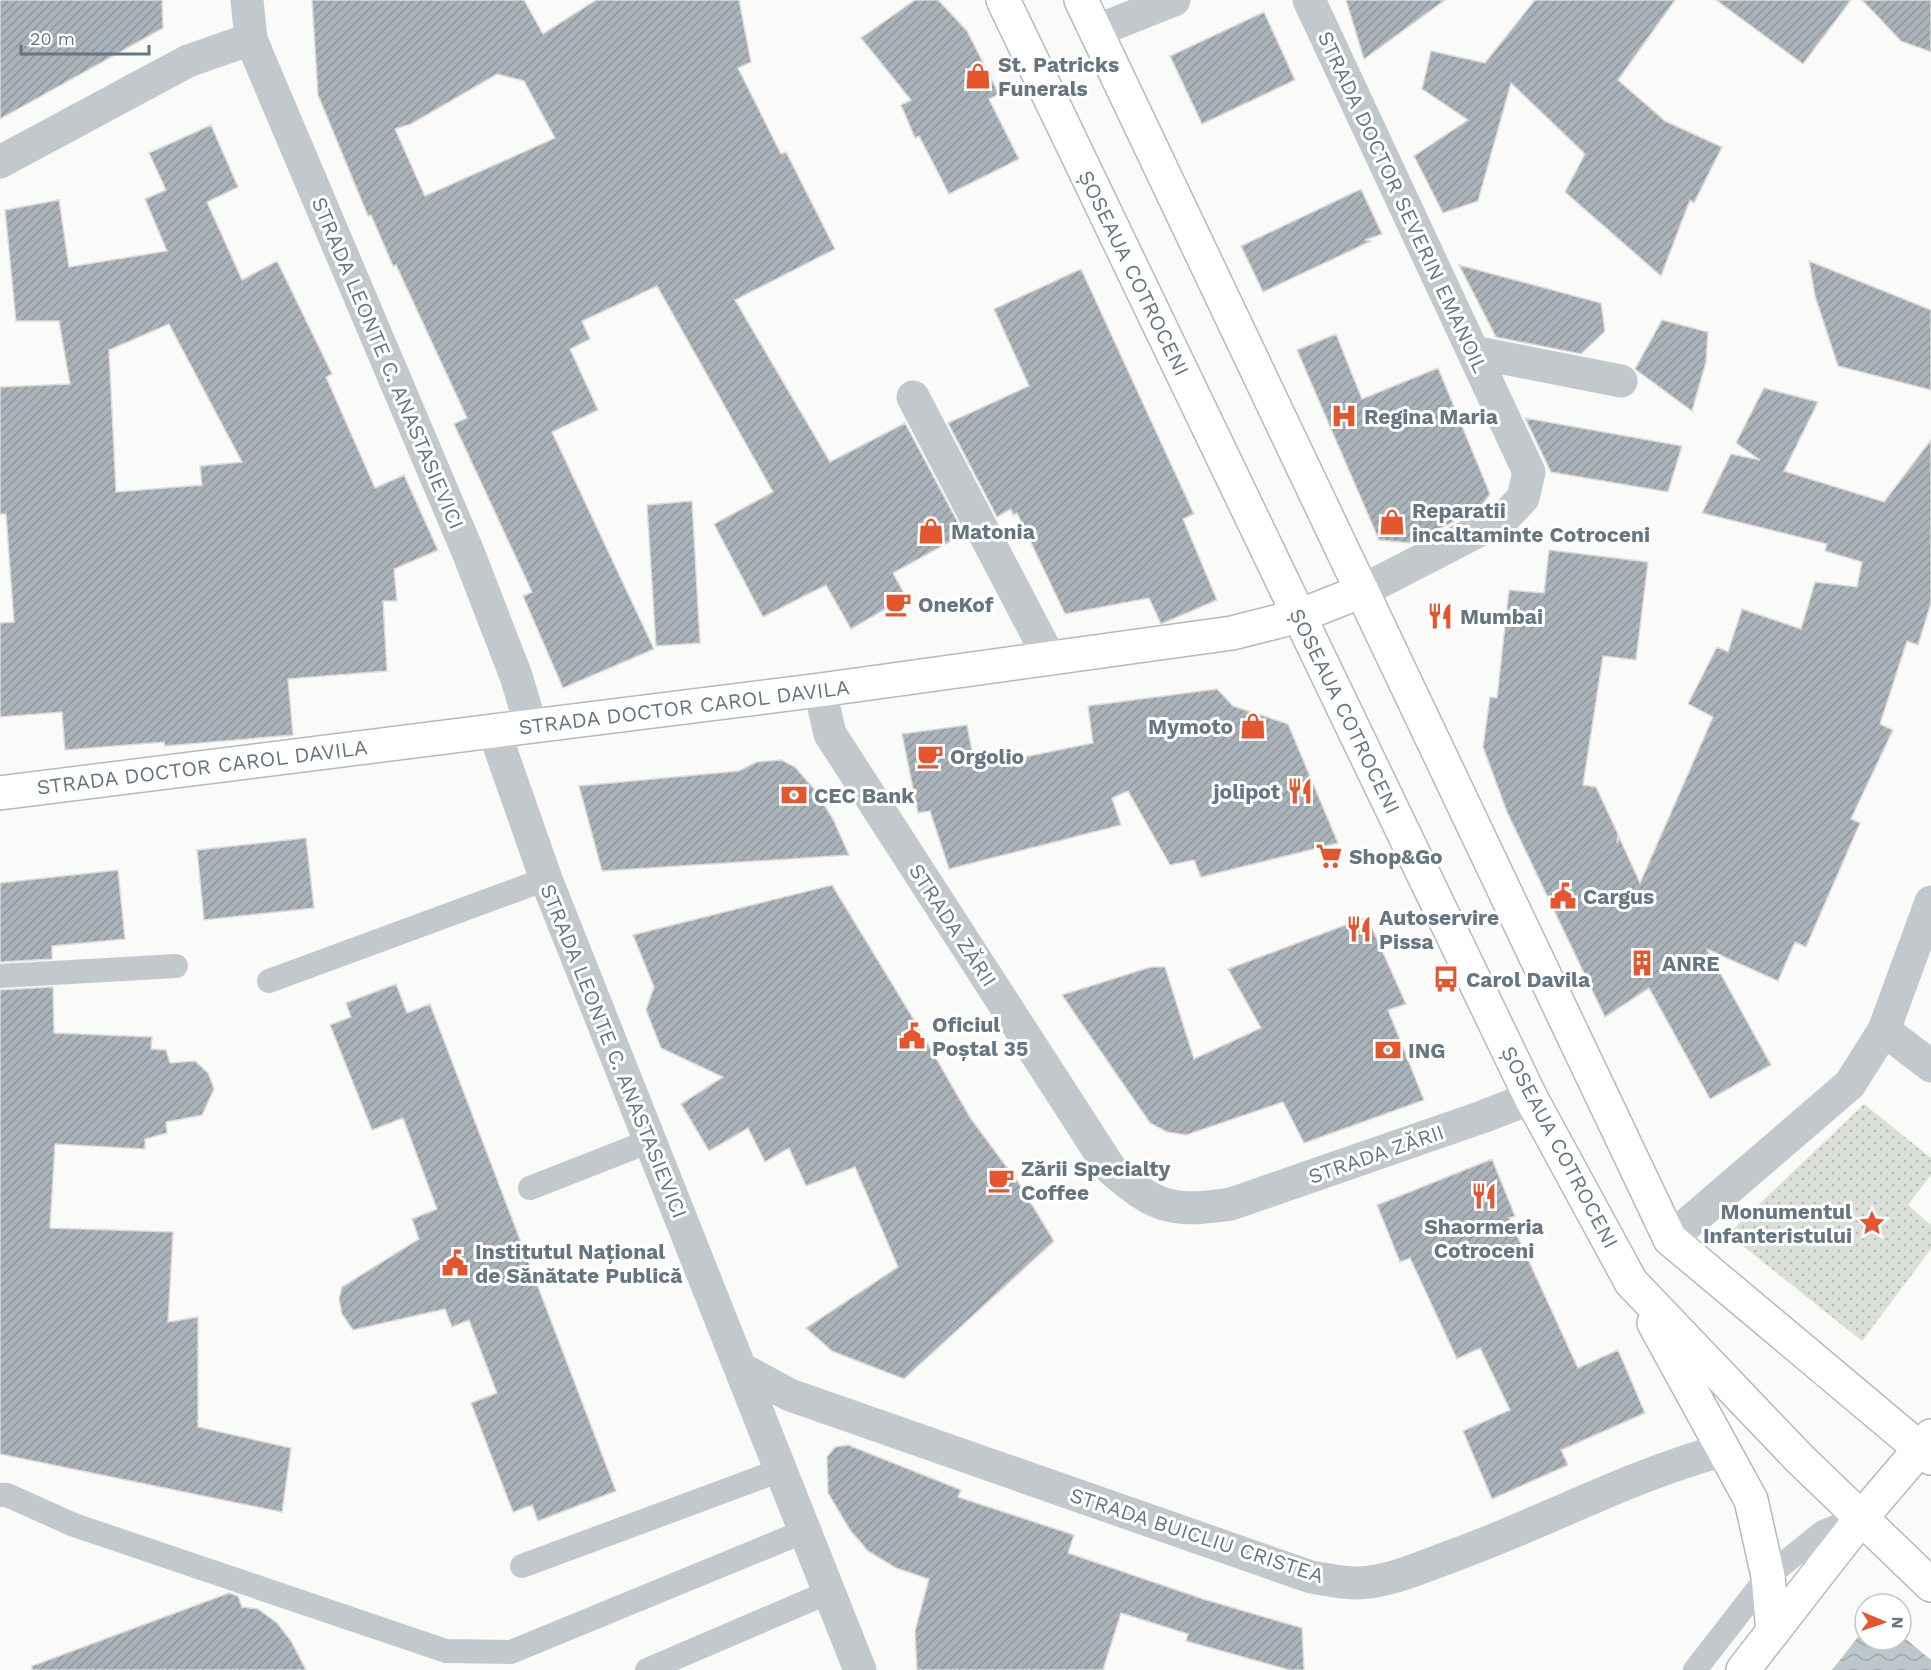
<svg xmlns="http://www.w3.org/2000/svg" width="1931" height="1670" viewBox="0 0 1931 1670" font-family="'Work Sans',sans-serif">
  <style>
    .grass { fill: url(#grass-dots) }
    .water { fill: url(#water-waves) }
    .pier { fill: #fafaf8 }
    .building { fill: url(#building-hatch); stroke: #dcdcda; stroke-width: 1.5; fill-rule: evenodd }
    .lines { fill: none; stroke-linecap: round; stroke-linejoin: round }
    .secondary-casing { stroke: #b3babf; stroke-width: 36 }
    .primary-casing { stroke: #b5babe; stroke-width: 36 }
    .lane { stroke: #c3c8cc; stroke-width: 24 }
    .street { stroke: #c3c8cc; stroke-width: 33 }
    .secondary { stroke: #fff; stroke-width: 33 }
    .primary { stroke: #fff; stroke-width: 33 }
    .labels { text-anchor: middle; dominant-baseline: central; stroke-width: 6; stroke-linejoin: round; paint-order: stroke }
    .poi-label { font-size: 21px; font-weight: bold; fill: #657683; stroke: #fff; text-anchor: start }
    .street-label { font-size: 21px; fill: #657683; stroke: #fff }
  </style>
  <defs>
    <pattern id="grass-dots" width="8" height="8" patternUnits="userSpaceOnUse" patternTransform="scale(1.5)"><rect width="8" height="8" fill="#dadfd7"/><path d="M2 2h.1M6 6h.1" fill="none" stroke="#b4b9b4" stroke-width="1.8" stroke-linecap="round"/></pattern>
    <pattern id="water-waves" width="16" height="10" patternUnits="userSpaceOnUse" patternTransform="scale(1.5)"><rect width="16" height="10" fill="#bbc7cb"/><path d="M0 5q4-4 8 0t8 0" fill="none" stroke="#9ca6aa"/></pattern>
    <pattern id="building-hatch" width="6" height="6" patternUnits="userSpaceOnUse" patternTransform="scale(1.5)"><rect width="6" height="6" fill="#aab3b9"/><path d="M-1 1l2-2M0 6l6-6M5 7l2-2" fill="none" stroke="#8e969c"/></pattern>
  </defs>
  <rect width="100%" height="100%" fill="#fafaf8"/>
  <!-- grass -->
  <path class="grass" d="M1864,1104l67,54v17l-23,30 23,20v24l-69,92 -134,-107z"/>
  <!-- water -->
  <path class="water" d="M1931,1550v120h-99l33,-42v12h36v-36z"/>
  <!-- pier -->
  <path class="pier" d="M1931,1547v113l-30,-25v-31h-19z"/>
  <!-- building -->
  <path class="building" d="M0,0h162l1,28 -163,91z
    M312,0h212l19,34 53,-34h143l12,62 -13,6 43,86 5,-2 49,97 -100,51 95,162 75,-39 59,111 -71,39 13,24 -55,32 -25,-44 -63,32 -49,-93 59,-32 -116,-206 -75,35 8,18 -20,10 28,61 -46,22 102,217 -91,39 -40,-92 9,-4 -78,-168 13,-6 -71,-153 -3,1 -22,-51 -3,1 -50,-121zM497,74l27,7 31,57 -130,58 -30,-67 16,-5z
    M915,0h23l29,31 32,63 -10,5 30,60 -70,35 -30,-58 -4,2 -14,-33 10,-5 -50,-62z
    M1346,0h99l-81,59z
    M1535,0h140l-57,80 47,41 57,26 -28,56 -4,-3 -29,76 -96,-84 20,-38 -74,-71 -33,118 -35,12 -29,-57 54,-36 -46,-31 9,-38 54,12z
    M1716,0h135l-48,64z
    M1862,0h69v52l-30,-11z
    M1264,12l31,68 -93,44 -32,-68z
    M211,125l27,62 -31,15 35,78 35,-19 55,113 -6,3 49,111 29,-13 34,75 -44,19 3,32h-14l4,70 -99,8 5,56 -128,11 -1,-4 -99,8 -3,-38 -62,5v-94l14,-1 -8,-108h-6v-127l70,-3 -11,-63h-43l-11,-111 54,-10 10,67 98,-16 -22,-52 21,-9 -17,-37zM169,324l73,138 -42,4 2,19 -86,7 -7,-142z
    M1361,189l21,45 -17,6 6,1 -108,51 -22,-46z
    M1809,261l122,49v80l-93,-24 -23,-70z
    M1459,265l142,38 4,28 -24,23 -85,-17z
    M1081,269l113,245 -11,5 34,81 -56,24 -12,-26 -84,16 -48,-101 -4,2 -2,-6 -14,8 -49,-94 81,-37 -35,-77z
    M1662,320l46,12 -2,30 -14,49 -57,-42z
    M1336,334l26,65 76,-31 52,126 -11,15 -68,34 -32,-3 -82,-190z
    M1764,388l54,14 -34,69 100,31 47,-62v163l-13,42 -11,-4 -27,83 13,6 -42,89 9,4 -54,124 -11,-5 -17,39 -71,-32 64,116 -61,34 -61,-111 -44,29 -98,-205 -24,-65 7,-50 7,1 12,-108 35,3 5,-43 99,12 -12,98 -33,-4 -20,129 13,2 22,47 -1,9 2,-6 21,46 73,-166 -25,-13 29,-57 11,5 14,-43 59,20 14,-47 42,5 5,-25 -37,-11 2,-7 -125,-31 29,-59 29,6 -24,-17z
    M1525,418l157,28 -14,46 -117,-20z
    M692,501l8,142 -44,3 -9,-141z
    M1217,689l16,17 55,18 50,119 -137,34 -7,-17 -24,5 -42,-74 -16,7 9,27 -172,44 -19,-58 -12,2 -16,-79 65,-9 8,42 118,-24 -5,-37z
    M781,760l14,7 20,23 18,29 16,36 -247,16 -23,-85 160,-15 18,-9z
    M306,838l8,70 -110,12 -7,-70z
    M118,870l7,69 -73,7v13l-52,3v-79z
    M832,885l82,135 57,99 49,66 34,56 -150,138 -72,-28 -26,-23 92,-61 -43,-100 -49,19 -17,-38 -24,14 -17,-34 -39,23 -28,-47 42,-27 -62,-29 -15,-38 8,-23 -21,-52z
    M1367,917l39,87 -18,6 36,90 -120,43 -21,-41 -97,33 -19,-3 -17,-9 -88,-128 89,-28h14l29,92 67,-31 -33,-59z
    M396,984l11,29 23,-9 186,487 -78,30 -6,-16 -19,7 -42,-109 26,-10 -28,-73 -17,7 -7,-18 -92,21 -11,-16 -3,-15 3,-12 77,-48 -7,-20 25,-10 -34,-91 -31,12 -42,-105 21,-8 -5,-14z
    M53,987l1,46 98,4 -1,12 15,1 4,13 25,-2 13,12 6,16 -12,26 -36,7 1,11 -22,6v10l-90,-5 -5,84 123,4 -5,90 30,-5v110l93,21 -9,64 -282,-58v-464z
    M1492,1159l23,57 -6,2 69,150 40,-18 27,63 -84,37 7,15 -76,34 -29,-68 47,-21 -30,-62 -23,11 -47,-101 -10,4 -23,-57z
    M848,1445l113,45 -3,7 116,38 -6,18 135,46 99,29 2,42h-14l-104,-29 2,-7 -67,-21 -18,57h-186l-2,-39 14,-52 -33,-11 -28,-17 -18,-21 -22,-37 -1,-36 8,-10z
    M229,1593l9,3 4,11 16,2 19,14 14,18 15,29h-274v-4z"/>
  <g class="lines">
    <!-- secondary casing -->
    <g class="secondary-casing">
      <path id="secondary" d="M0,793l820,-103 412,-57 67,-17 63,-25
        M1670,1239l261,219
        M1631,1282l168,176 132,127
        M1654,1323l97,177 17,76 5,56
        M1743,1670l119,-153 69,-81"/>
    </g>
    <!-- primary casing -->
    <g class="primary-casing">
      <path id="primary" d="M1003,0l528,1098 100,184
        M1081,0l589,1239"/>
    </g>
    <!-- lane -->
    <path class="lane" d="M0,976l176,-10
      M269,981l277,-102
      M530,1188l120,-47
      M0,1495h7l67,30 372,126 65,1 294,-121
      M522,1566l259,-96
      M647,1670l182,-78
      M1695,1670l73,-94 55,-44 39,-15"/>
    <!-- street -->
    <path class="street" d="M247,0l4,39 9,22 208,491 48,124 15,50
      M1309,0l220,472 -6,26 -18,19 -143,74
      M1096,31l78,-31
      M0,162l188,-101 63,-22
      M1473,352l148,29
      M913,397l137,262
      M820,690l10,44 280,434c45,40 62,45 121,36l251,-87 49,-19
      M494,731l52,148 314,791
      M1884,1030l47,36
      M1670,1239l180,-155 34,-54 47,-128
      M740,1368l50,27 521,182c19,3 39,8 59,5 28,-4 55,-16 82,-26 92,-33 178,-81 272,-106"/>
    <!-- secondary -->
    <use href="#secondary" class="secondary"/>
    <!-- primary -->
    <use href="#primary" class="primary"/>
  </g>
  <!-- icons -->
  <defs>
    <g id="shop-bare" transform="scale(2.07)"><path d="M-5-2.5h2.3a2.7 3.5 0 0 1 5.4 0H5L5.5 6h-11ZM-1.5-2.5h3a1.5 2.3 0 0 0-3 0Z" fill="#e4572e" stroke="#fff" stroke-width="2.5" paint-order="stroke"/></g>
    <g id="hospital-bare" transform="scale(2.07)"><path d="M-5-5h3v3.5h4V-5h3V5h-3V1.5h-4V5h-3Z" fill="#e4572e" stroke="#fff" stroke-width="2.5" paint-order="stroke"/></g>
    <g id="cafe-bare" transform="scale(2.07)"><path d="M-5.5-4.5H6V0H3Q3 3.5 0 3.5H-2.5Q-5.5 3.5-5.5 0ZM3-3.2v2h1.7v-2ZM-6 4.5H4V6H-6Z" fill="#e4572e" stroke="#fff" stroke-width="2.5" paint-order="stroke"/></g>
    <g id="restaurant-bare" transform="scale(2.07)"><path d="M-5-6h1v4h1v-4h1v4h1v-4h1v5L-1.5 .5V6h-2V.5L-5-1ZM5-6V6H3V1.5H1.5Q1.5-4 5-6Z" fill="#e4572e" stroke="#fff" stroke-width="2.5" paint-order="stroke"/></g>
    <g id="bank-bare" transform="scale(2.07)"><path d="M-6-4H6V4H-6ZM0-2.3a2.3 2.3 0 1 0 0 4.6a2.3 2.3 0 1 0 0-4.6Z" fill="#e4572e" stroke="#fff" stroke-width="2.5" paint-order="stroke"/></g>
    <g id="supermarket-bare" transform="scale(2.07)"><path d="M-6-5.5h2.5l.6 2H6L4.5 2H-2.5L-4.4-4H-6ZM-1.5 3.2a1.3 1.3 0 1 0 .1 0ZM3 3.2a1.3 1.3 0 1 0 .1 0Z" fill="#e4572e" stroke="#fff" stroke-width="2.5" paint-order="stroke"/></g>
    <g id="civic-bare" transform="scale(2.07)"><path d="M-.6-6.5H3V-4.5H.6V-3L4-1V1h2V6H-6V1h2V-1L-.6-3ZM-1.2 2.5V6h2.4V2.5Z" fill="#e4572e" stroke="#fff" stroke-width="2.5" paint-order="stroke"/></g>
    <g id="building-bare" transform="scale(2.07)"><path d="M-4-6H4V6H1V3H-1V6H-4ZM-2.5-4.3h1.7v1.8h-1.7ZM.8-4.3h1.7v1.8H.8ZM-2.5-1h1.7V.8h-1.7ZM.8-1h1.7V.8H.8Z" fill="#e4572e" stroke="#fff" stroke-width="2.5" paint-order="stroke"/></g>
    <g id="bus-bare" transform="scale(2.07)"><path d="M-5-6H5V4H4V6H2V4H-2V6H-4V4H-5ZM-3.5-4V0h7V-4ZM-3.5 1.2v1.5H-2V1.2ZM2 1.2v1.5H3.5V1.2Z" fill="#e4572e" stroke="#fff" stroke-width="2.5" paint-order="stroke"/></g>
    <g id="sight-bare" transform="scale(2.07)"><path d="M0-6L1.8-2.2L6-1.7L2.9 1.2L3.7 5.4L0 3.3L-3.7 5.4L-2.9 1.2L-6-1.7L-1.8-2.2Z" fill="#e4572e" stroke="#fff" stroke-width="2.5" paint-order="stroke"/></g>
  </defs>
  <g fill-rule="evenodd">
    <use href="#shop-bare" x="978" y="76"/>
    <use href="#hospital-bare" x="1344" y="416"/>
    <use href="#shop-bare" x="1392" y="522"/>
    <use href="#shop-bare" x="931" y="531"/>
    <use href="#cafe-bare" x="898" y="604"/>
    <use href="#restaurant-bare" x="1440" y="616"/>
    <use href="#shop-bare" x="1253" y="726"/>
    <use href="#cafe-bare" x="930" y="756"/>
    <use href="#restaurant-bare" x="1300" y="791"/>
    <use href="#bank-bare" x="794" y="795"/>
    <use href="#supermarket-bare" x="1329" y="856"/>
    <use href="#civic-bare" x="1563" y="896"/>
    <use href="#restaurant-bare" x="1359" y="929"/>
    <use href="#building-bare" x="1642" y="963"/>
    <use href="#bus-bare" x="1446" y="979"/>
    <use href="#civic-bare" x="912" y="1036"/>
    <use href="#bank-bare" x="1388" y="1050"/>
    <use href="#cafe-bare" x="1001" y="1180"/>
    <use href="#restaurant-bare" x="1484" y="1196"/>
    <use href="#sight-bare" x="1872" y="1223"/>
    <use href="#civic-bare" x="455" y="1263"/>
  </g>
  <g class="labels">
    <!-- poi labels -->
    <g class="poi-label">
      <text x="998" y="64">St. Patricks<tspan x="998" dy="24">Funerals</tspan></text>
      <text x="1364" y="416">Regina Maria</text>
      <text x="1412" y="510">Reparatii<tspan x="1412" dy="24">incaltaminte Cotroceni</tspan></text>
      <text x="951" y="531">Matonia</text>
      <text x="918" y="604">OneKof</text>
      <text x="1460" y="616">Mumbai</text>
      <text x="1233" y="726" text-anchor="end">Mymoto</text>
      <text x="950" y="756">Orgolio</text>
      <text x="1280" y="791" text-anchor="end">jolipot</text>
      <text x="814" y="795">CEC Bank</text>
      <text x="1349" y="856">Shop&amp;Go</text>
      <text x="1583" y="896">Cargus</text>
      <text x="1379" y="917">Autoservire<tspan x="1379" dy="24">Pissa</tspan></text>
      <text x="1662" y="963">ANRE</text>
      <text x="1466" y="979">Carol Davila</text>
      <text x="932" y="1024">Oficiul<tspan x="932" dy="24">Poștal 35</tspan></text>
      <text x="1408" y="1050">ING</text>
      <text x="1021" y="1168">Zării Specialty<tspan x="1021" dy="24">Coffee</tspan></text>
      <text x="1852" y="1211" text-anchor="end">Monumentul<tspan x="1852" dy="24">Infanteristului</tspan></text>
      <text x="1484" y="1226" text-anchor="middle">Shaormeria<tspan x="1484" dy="24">Cotroceni</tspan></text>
      <text x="475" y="1251">Institutul Național<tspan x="475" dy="24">de Sănătate Publică</tspan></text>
    </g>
    <!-- street labels -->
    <g class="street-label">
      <text transform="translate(1403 202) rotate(65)">STRADA DOCTOR SEVERIN EMANOIL</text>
      <text transform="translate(1134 273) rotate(64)">ȘOSEAUA COTROCENI</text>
      <text transform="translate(388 363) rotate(67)">STRADA LEONTE C. ANASTASIEVICI</text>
      <text transform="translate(684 707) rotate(-7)">STRADA DOCTOR CAROL DAVILA</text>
      <text transform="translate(1345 711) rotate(64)">ȘOSEAUA COTROCENI</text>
      <text transform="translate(202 767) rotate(-7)">STRADA DOCTOR CAROL DAVILA</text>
      <text transform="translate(953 925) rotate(57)">STRADA ZĂRII</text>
      <text transform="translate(614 1051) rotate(68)">STRADA LEONTE C. ANASTASIEVICI</text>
      <text transform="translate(1560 1147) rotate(62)">ȘOSEAUA COTROCENI</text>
      <text transform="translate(1376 1154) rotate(-19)">STRADA ZĂRII</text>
      <text transform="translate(1197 1535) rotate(18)">STRADA BUICLIU CRISTEA</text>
    </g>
  </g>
  <!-- north arrow -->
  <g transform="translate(1883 1622) rotate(92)"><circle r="28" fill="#ffffff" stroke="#c1c8cd" stroke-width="1.5"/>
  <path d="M0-4.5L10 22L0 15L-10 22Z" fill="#e4572e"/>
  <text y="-9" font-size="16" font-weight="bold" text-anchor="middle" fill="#657683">N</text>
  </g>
  <!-- scale -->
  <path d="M21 45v9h128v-9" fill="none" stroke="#657683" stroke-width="3"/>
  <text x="30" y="45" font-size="18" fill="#657683" stroke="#ffffff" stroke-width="4.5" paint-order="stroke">20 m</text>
</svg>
